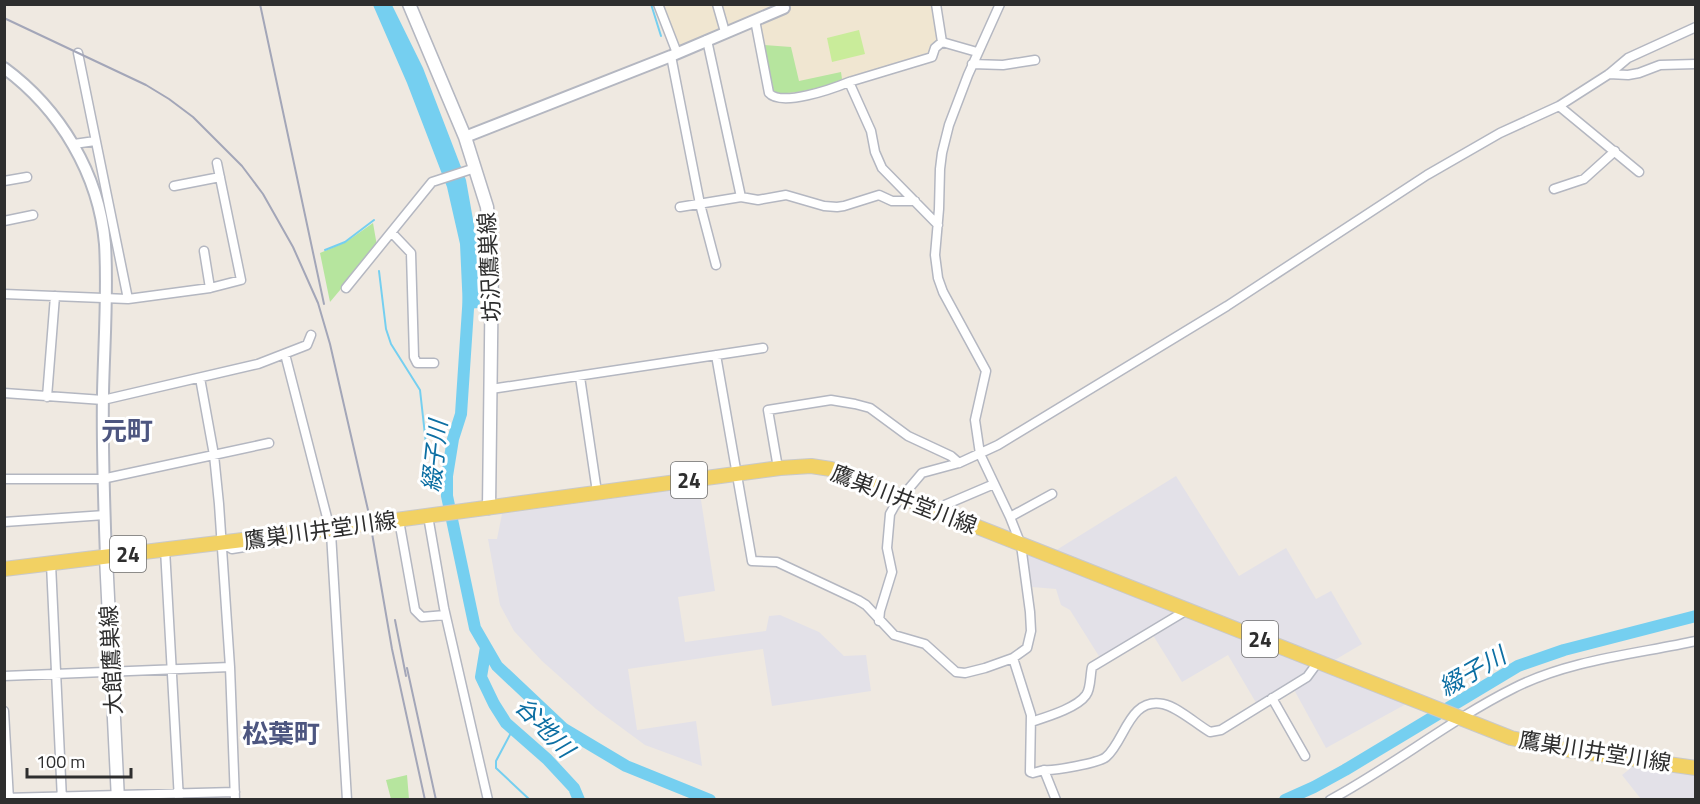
<svg xmlns="http://www.w3.org/2000/svg" width="1700" height="804" viewBox="0 0 1700 804" font-family="'Titillium Web','Noto Sans JP',sans-serif">
  <style>
    .industrial { fill: #e3e1e8 }
    .education { fill: #f0e6d1 }
    .green { fill: #b6e59e }
    .pitch { fill: #c9ec9a }
    .water { fill: #75cff0 }
    .lines { fill: none; stroke-linecap: round; stroke-linejoin: round }
    .stream { stroke: #75cff0; stroke-width: 2 }
    .river { stroke: #75cff0; stroke-width: 12 }
    .minor-casing { stroke: #b4b7c1; stroke-width: 11 }
    .tertiary-casing { stroke: #b4b7c1; stroke-width: 14 }
    .secondary-casing { stroke: #b4b7c1; stroke-width: 15 }
    .primary-casing { stroke: #c9c9c9; stroke-width: 16 }
    .minor { stroke: #fff; stroke-width: 8 }
    .tertiary { stroke: #fff; stroke-width: 10 }
    .secondary { stroke: #fff; stroke-width: 12 }
    .primary { stroke: #f2d163; stroke-width: 14 }
    .rail { stroke: #a3a6b8; stroke-width: 2 }
    .primary-bridge-casing { stroke: #c9c9c9; stroke-width: 16; stroke-linecap: butt }
    .primary-bridge { stroke: #f2d163; stroke-width: 14 }
    .labels { text-anchor: middle; dominant-baseline: central; stroke-width: 6; stroke-linejoin: round; paint-order: stroke }
    .shield { fill: #fff; stroke: #6d6d6d; stroke-width: 1.5 }
    .shield-label { font-size: 21px; font-weight: bold; fill: #2e2e2e }
    .street-label { font-size: 22px; fill: #2e2e2e; stroke: #fff }
    .water-label { font-size: 24px; font-style: italic; fill: #0d6fa3; stroke: #fff }
    .quarter-label { font-size: 26px; font-weight: bold; fill: #4d5680; stroke: #fff }
  </style>
  <rect width="100%" height="100%" fill="#efe9e1"/>
  <!-- industrial -->
  <path class="industrial" d="M1176,476l63,100 47,-28 30,51 15,-8 31,53 -29,17 84,37 -91,50 -34,-62 -34,20 -30,-51 -46,27 -31,-50 -49,29 -32,-51 -9,-5 -5,-16 -24,-2 -5,-33 5,-3 18,3z
    M699,487l16,104 -37,6 7,45 81,-11 3,-15 11,-1 39,17 25,24 22,-1 5,36 -99,15 -9,-57 -135,20 9,61 59,-9 6,45 -57,-21 -49,-36 -54,-48 -28,-30 -14,-26 -12,-66h9l5,-25z
    M1636,764l59,10v25h-54l-19,-24z"/>
  <!-- education -->
  <path class="education" d="M661,5h278l5,29 -17,21 -9,5 -114,32 -27,4 -26,-79 -74,31z"/>
  <!-- green -->
  <path class="green" d="M764,45l27,2 8,34 42,-9 1,7c-11,7 -59,19 -70,12z
    M373,223l4,23 -47,56 -10,-49 26,-11z
    M407,775l2,24h-18l-5,-19z"/>
  <!-- pitch -->
  <path class="pitch" d="M859,30l6,24 -33,8 -5,-24z"/>
  <!-- water -->
  <path class="water" d="M373,5h19l31,63 43,112 11,62 3,66 -17,1 -3,-65 -13,-57 -40,-104z"/>
  <g class="lines">
    <!-- stream -->
    <path class="stream" d="M651,4l10,32
      M325,250l20,-8 29,-22
      M379,271l7,58 5,15 29,46 7,63
      M513,729l-17,32v7l34,32"/>
    <!-- river -->
    <path class="river" d="M469,294l-8,120 -8,25 -6,37v20l28,132 22,38 67,63 62,37 84,34
      M486,647l-5,30 13,27 12,19 41,36 27,29 5,12
      M1285,800l29,-13 31,-17 173,-104 46,-16 132,-34"/>
    <!-- minor casing -->
    <g class="minor-casing">
      <path id="minor" d="M658,4l19,49
        M717,4l8,28
        M936,4l6,38 35,10
        M755,20l14,73c12,14 63,-4 80,-11l22,49 4,21 7,16 56,57
        M78,53l50,246
        M671,56l29,148 16,61
        M972,64l31,1 32,-5
        M1609,74l19,1 11,-2 21,-8 36,-1
        M849,82l83,-25 3,-9 7,-6
        M1559,106l80,66
        M74,144l21,-3
        M4,181l23,-4
        M174,186l46,-9
        M1554,189l30,-10 31,-28
        M741,197l17,3 28,-5 38,11 13,1 7,-1 35,-11 13,6h23
        M680,207l61,-10 -34,-157
        M4,221l29,-6
        M392,233l19,20 3,104 3,6h17
        M204,251l6,37
        M346,288l86,-106 43,-14
        M4,294l124,5 82,-11 31,-8 -24,-117
        M285,354l46,179 16,267
        M716,355l36,206 25,1 81,38 8,5 28,30 31,9 31,28 9,1 20,-5 28,-10 14,-10 4,-17 -1,-19 -9,-67 -11,-28 -30,-63 -5,-34 11,-49 -43,-79 -5,-14 -3,-23 4,-46 1,-40 2,-16 7,-28 19,-50 32,-71
        M580,377l17,115
        M200,378l14,77 5,49 11,163 5,133
        M491,389l272,-41
        M4,393l99,7 155,-36 49,-19 4,-10
        M47,397l8,-101
        M778,468l-10,-58 63,-10 24,4 15,4 38,28 43,20 8,7
        M4,479h98l167,-36
        M933,510l61,-26
        M428,516l16,92 44,192
        M1010,517l42,-23
        M4,522l101,-7
        M400,526l15,84 7,7 23,-2
        M222,543l10,6 56,-9
        M165,549l14,251
        M51,564l11,236
        M879,621l1,-10 12,-39 -5,-24 3,-34 5,-9 27,-32 37,-10 39,-18 229,-139 200,-131 73,-42 59,-27 50,-32 19,-16 68,-31
        M1013,658l18,57 -1,57 3,1 11,-3 12,30
        M4,676l226,-9
        M1272,698l33,58
        M4,711l5,89
        M1031,722c15,-5 46,-14 55,-27 5,-6 4,-20 6,-28l95,-57
        M1044,770c10,1 55,-7 62,-13 19,-16 23,-60 57,-53 15,3 33,20 47,28l11,-2 86,-53 11,-15
        M4,798l231,-6
        M1330,800c63,-34 120,-80 184,-112 55,-28 122,-34 182,-47"/>
    </g>
    <!-- tertiary casing -->
    <g class="tertiary-casing">
      <path id="tertiary" d="M4,68c56,41 95,106 101,176 3,49 -1,100 -2,149 -1,55 1,109 3,164
        M465,137l206,-81 113,-48"/>
    </g>
    <!-- secondary casing -->
    <g class="secondary-casing">
      <path id="secondary" d="M409,4l56,133 22,70 5,55 -3,246
        M106,557l12,243"/>
    </g>
    <!-- primary casing -->
    <g class="primary-casing">
      <path id="primary" d="M396,520l384,-52 31,-2 20,3 680,269 57,12 128,18
        M4,569l247,-30"/>
    </g>
    <!-- minor -->
    <use href="#minor" class="minor"/>
    <!-- tertiary -->
    <use href="#tertiary" class="tertiary"/>
    <!-- secondary -->
    <use href="#secondary" class="secondary"/>
    <!-- primary -->
    <use href="#primary" class="primary"/>
    <!-- rail -->
    <path class="rail" d="M260,4l64,300
      M4,18l142,67 23,14 24,18 49,49 21,28 30,53 25,56 12,41 38,166 24,139 33,151
      M395,620l11,56
      M407,668l29,132"/>
    <!-- primary-bridge casing -->
    <g class="primary-bridge-casing">
      <path id="primary-bridge" d="M251,539l145,-19"/>
    </g>
    <!-- primary-bridge -->
    <use href="#primary-bridge" class="primary-bridge"/>
  </g>
  <g class="labels">
    <!-- shield labels -->
    <g class="shield">
      <rect x="671" y="462" width="36" height="36" rx="4.5"/>
      <rect x="110" y="536" width="36" height="36" rx="4.5"/>
      <rect x="1242" y="621" width="36" height="36" rx="4.5"/>
    </g>
    <g class="shield-label">
      <text x="689" y="480">24</text>
      <text x="128" y="554">24</text>
      <text x="1260" y="639">24</text>
    </g>
    <!-- street labels -->
    <g class="street-label">
      <text transform="translate(489 267) rotate(-93)">坊沢鷹巣線</text>
      <text transform="translate(904 499) rotate(21)">鷹巣川井堂川線</text>
      <text transform="translate(320 530) rotate(-8)">鷹巣川井堂川線</text>
      <text transform="translate(111 660) rotate(-93)">大館鷹巣線</text>
      <text transform="translate(1595 751) rotate(9)">鷹巣川井堂川線</text>
    </g>
    <!-- water labels -->
    <g class="water-label">
      <text transform="translate(434 456) rotate(-84)">綴子川</text>
      <text transform="translate(1472 671) rotate(-30)">綴子川</text>
      <text transform="translate(545 727) rotate(46)">谷地川</text>
    </g>
    <!-- quarter labels -->
    <g class="quarter-label">
      <text x="127" y="430">元町</text>
      <text x="281" y="733">松葉町</text>
    </g>
  </g>
  <!-- border -->
  <rect width="1700" height="804" fill="none" stroke="#2e2e2e" stroke-width="12"/>
  <!-- scale -->
  <path d="M27 768v9h104v-9" fill="none" stroke="#2e2e2e" stroke-width="3"/>
  <text x="36" y="768" font-size="18" fill="#2e2e2e" stroke="#ffffff" stroke-width="4.5" paint-order="stroke">100 m</text>
</svg>
